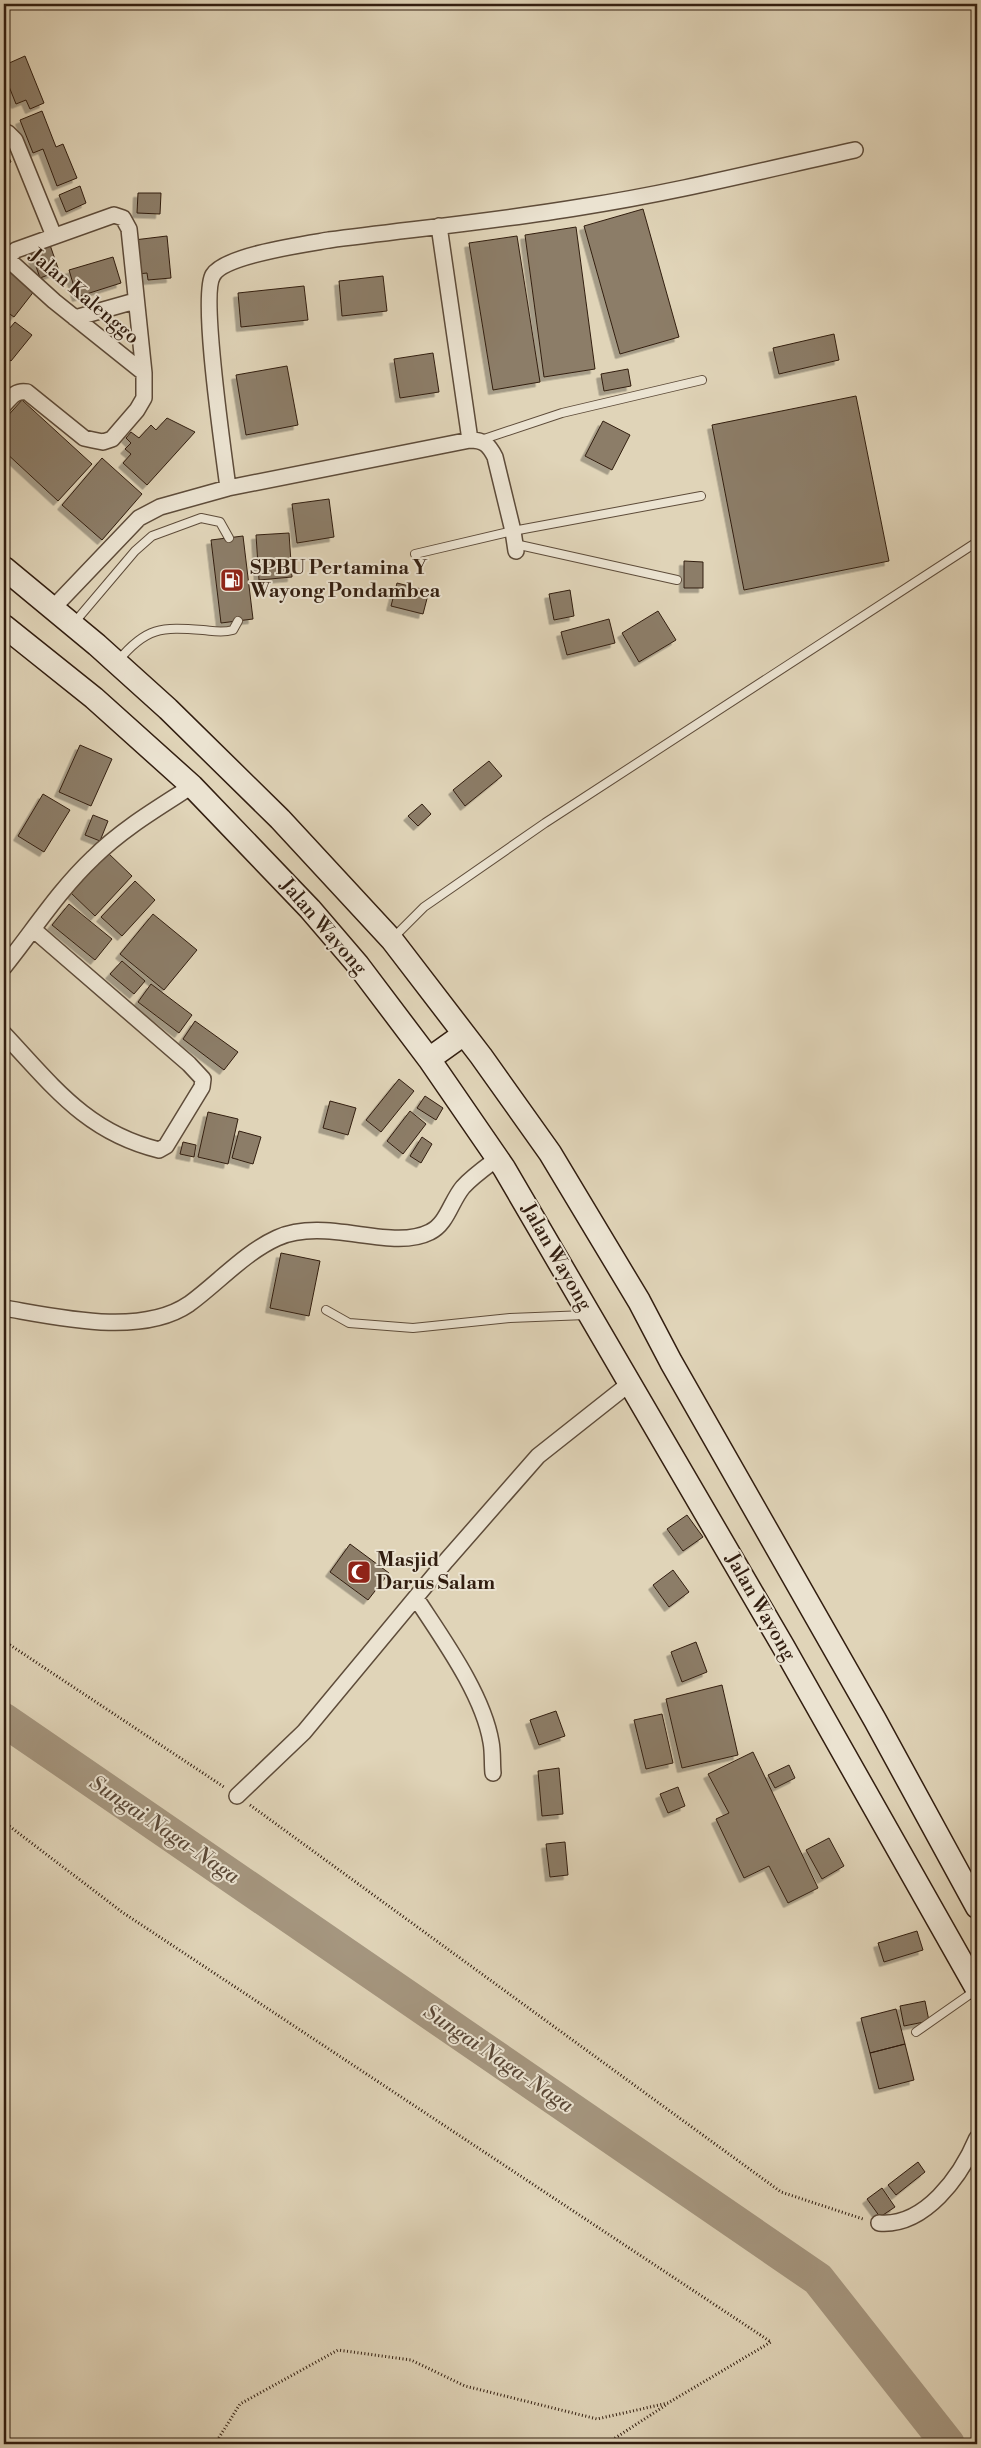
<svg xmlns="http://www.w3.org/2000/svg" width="981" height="2448" viewBox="0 0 981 2448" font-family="'Libre Bodoni',serif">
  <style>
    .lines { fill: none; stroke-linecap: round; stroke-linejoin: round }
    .river { stroke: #a5967f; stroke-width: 34 }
    .building { fill: #8c7d67; stroke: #321e10; filter: url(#shadow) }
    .lane-casing { stroke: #5e4c3a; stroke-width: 10 }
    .street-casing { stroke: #5e4c3a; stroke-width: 18 }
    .secondary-casing { stroke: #321e10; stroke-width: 25 }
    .path { stroke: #321e10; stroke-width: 3; stroke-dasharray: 1 2.5; stroke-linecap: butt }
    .lane { stroke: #ebe3d1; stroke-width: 8 }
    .street { stroke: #ebe3d1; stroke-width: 15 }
    .secondary { stroke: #ebe3d1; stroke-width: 22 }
    .labels { text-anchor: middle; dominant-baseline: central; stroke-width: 4; stroke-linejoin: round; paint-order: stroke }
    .street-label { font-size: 20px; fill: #321e10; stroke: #ebe3d1 }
    .poi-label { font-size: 20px; font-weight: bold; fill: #321e10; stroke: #ebe3d1; text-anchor: start }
    .water-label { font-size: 21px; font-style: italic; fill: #5a4837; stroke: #ebe3d1 }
  </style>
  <defs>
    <filter id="shadow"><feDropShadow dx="-4.5" dy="4.5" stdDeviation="0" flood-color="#0004"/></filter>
  </defs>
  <rect width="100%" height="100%" fill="#e0d4b8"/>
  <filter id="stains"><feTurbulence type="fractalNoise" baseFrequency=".004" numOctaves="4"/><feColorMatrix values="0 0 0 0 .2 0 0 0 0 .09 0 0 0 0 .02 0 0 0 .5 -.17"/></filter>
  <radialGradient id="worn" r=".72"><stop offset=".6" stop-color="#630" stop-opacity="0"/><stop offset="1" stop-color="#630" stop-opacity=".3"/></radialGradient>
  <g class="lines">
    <!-- river -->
    <path class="river" d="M4,1720l814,559 130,165"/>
  </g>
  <!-- building -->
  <path class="building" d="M25,56l19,47 -14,6 -4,-9 -10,4 -12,-30 5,-3 -2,-7z
    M42,111l14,36 7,-3 14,34 -20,8 -14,-37 -10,4 -13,-33z
    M4,146l7,16 -7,3z
    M80,186l6,17 -20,9 -7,-17z
    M138,193h23l-1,21 -23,-1z
    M643,209l36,128 -59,17 -36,-128z
    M576,227l19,142 -51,8 -19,-142z
    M167,236l4,42 -23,2 -1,-7 -9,1 -4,-34z
    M517,236l23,146 -47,8 -24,-147z
    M49,242l10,29 -19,7 -10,-29z
    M113,257l8,26 -44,14 -8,-27z
    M4,265l31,25 -21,27 -10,-7z
    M383,276l4,35 -45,5 -3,-35z
    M304,286l4,34 -67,7 -3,-34z
    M15,322l17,13 -21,26 -7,-6v-20z
    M834,334l5,26 -60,14 -6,-26z
    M433,353l6,39 -39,6 -6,-39z
    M287,366l11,59 -52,10 -10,-60z
    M628,369l3,17 -27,5 -3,-17z
    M856,396l33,165 -145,29 -32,-165z
    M22,400l70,64 -34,37 -54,-50v-31z
    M167,418l28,14 -48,53 -24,-22 8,-9 -6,-5 6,-6 -5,-5 5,-6 8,6 12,-13 5,5z
    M603,421l27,14 -18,35 -27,-14z
    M102,458l40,36 -40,46 -40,-35z
    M329,499l5,38 -37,6 -5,-39z
    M289,533l3,44 -33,3 -3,-45z
    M243,536l10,83 -32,4 -10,-83z
    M684,561l19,1v26h-19z
    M397,583l32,8 -6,23 -32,-8z
    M570,590l4,26 -20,4 -5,-26z
    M658,611l18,29 -37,22 -17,-29z
    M609,619l6,24 -48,12 -6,-23z
    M80,745l32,14 -21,47 -32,-14z
    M489,761l13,15 -37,30 -12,-16z
    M43,794l27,16 -26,42 -26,-16z
    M422,804l9,10 -13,12 -10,-10z
    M93,815l15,6 -8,20 -15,-6z
    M108,853l24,23 -37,40 -24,-23z
    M135,881l20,19 -33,36 -21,-19z
    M69,904l43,35 -17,21 -43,-35z
    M153,914l44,36 -33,40 -44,-36z
    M122,961l23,20 -11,13 -24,-20z
    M151,984l41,31 -13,18 -41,-31z
    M195,1021l43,31 -14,18 -41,-31z
    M399,1079l15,12 -33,41 -15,-12z
    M425,1096l18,12 -7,12 -19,-12z
    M330,1101l26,7 -8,27 -25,-7z
    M410,1111l16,13 -23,30 -16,-13z
    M208,1112l30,7 -10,45 -30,-7z
    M239,1131l22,6 -8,27 -21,-6z
    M422,1137l10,7 -11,19 -11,-7z
    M183,1142l13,3 -2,12 -14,-3z
    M281,1253l39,8 -11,55 -39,-8z
    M687,1515l16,22 -20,14 -16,-22z
    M350,1544l39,29 -21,27 -38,-28z
    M673,1570l16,22 -20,15 -16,-22z
    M696,1642l11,30 -25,10 -11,-30z
    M722,1685l16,70 -56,13 -16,-69z
    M556,1711l9,25 -26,9 -9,-25z
    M662,1714l11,49 -27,6 -12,-49z
    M753,1752l65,136 -30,15 -19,-37 -25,12 -28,-59 13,-6 -21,-39z
    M789,1765l6,13 -20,10 -7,-13z
    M559,1768l4,46 -21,2 -4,-45z
    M678,1787l7,19 -17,7 -8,-19z
    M829,1838l15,28 -22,13 -16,-29z
    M565,1842l3,33 -18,2 -4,-33z
    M917,1931l6,19 -39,12 -6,-19z
    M925,2001l4,20 -25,5 -4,-20z
    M896,2009l9,35 -35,9 -9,-35z
    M905,2044l9,36 -35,9 -9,-36z
    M918,2162l7,10 -29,23 -8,-10z
    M882,2188l13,19 -15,10 -13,-18z"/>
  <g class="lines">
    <!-- lane casing -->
    <g class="lane-casing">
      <path id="lane" d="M481,440l81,-27 140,-33
        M515,544l162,36
        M415,554l98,-23 188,-35
        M74,623l61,-72 17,-15 49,-18 19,4 9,16
        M118,661c28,-34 43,-34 85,-31 11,1 19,3 30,0l5,-9
        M392,939l32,-32 121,-84 432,-281
        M326,1310l23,13 64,5 97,-10 76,-3
        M916,2032l60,-42"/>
    </g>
    <!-- street casing -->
    <g class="street-casing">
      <path id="street" d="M4,132l4,1 7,7 39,96
        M439,226l31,214
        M75,318l60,-17
        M4,405c7,-8 12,-15 23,-13l57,46 9,2 10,2 9,-3 25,-29 7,-12v-25l-15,-144 -6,-11 -9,-3 -98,35 -6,5 1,7 43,39 90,72
        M228,488c-4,-33 -28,-193 -15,-213 12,-20 93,-31 116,-35 84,-11 168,-19 252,-33 92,-14 183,-37 274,-57
        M53,608l86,-90 21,-11 68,-19 242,-48c14,0 19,5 25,17l18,74 3,20
        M4,967c29,-36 55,-77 89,-109 29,-29 65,-50 99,-72
        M4,1034c49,52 82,98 155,116l7,-4 36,-59 1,-8 -14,-15 -155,-134
        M4,1308c53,9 137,29 185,-4 29,-21 55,-51 88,-66 49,-22 114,14 153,-6 17,-8 21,-31 33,-45 10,-11 23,-20 35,-29
        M416,1598c26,40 67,96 75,144 2,10 1,21 2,31
        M237,1796l67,-64 142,-171 92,-105 91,-72
        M879,2223c46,4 82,-47 98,-85"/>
    </g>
    <!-- secondary casing -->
    <g class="secondary-casing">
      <path id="secondary" d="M4,568l93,77 71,64 112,110 112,121 89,116 69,97 89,148 32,61 204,358 102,187
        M4,626l90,72 98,88 118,123 48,56 71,94 75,109 279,478 194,343
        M429,1059l35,-25"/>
    </g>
    <!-- path -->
    <path class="path" d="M4,1641l220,146
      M250,1805l531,387 82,27
      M4,1822l118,90 649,430 -103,61 -71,16 -132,-33 -54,-26 -73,-10 -98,54 -25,40
      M606,2444l60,-39"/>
    <!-- lane -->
    <use href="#lane" class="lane"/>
    <!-- street -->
    <use href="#street" class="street"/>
    <!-- secondary -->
    <use href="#secondary" class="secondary"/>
  </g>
  <!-- icons -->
  <defs>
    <g id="fuel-square" transform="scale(1.25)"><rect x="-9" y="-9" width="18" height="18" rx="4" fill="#8f2418" stroke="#ebe3d1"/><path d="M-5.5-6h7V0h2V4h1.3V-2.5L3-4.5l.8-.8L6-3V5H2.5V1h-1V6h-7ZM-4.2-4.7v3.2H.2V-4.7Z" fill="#fff"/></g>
    <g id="mosque-square" transform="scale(1.25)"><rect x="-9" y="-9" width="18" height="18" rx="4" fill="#8f2418" stroke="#ebe3d1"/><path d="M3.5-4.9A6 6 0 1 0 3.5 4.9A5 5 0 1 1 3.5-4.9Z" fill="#fff"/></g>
  </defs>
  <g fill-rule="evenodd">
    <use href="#fuel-square" x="232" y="580"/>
    <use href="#mosque-square" x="359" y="1572"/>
  </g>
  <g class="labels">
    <!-- street labels -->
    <g class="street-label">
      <text transform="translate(84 297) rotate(40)">Jalan Kalenggo</text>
      <text transform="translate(323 927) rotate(49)">Jalan Wayong</text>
      <text transform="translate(556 1257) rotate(60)">Jalan Wayong</text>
      <text transform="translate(760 1607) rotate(60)">Jalan Wayong</text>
    </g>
    <!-- poi labels -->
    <g class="poi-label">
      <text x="250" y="568">SPBU Pertamina Y<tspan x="250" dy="23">Wayong Pondambea</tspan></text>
      <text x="376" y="1560">Masjid<tspan x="376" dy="23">Darus Salam</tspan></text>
    </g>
    <!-- water labels -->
    <g class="water-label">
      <text transform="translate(164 1830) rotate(34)">Sungai Naga-Naga</text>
      <text transform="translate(498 2059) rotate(34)">Sungai Naga-Naga</text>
    </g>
  </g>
  <!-- margin -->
  <rect width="981" height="2448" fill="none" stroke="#e0d4b8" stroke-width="20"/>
  <rect x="5" y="5" width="971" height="2438" fill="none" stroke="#321e10" stroke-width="2.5"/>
  <rect x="10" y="10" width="961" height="2428" fill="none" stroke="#321e10"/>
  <rect width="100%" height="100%" filter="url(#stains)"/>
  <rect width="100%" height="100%" fill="url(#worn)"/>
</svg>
